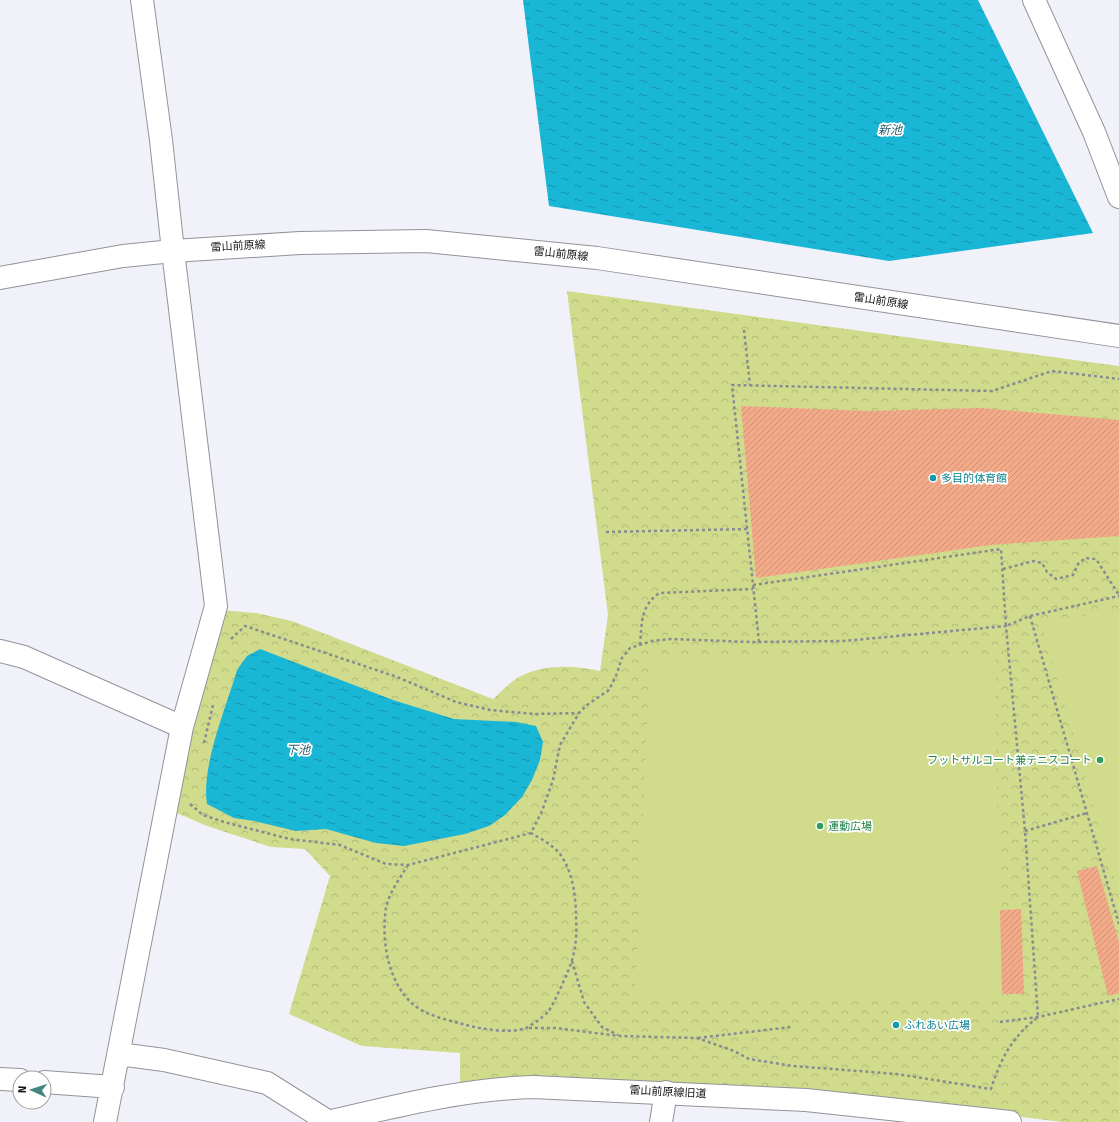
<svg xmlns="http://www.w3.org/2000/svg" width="1119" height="1122" viewBox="0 0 1119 1122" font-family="'Fira Sans','Noto Sans JP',sans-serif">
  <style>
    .park { fill: url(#park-crowns) }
    .pitch { fill: #d0db8c }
    .water { fill: url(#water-ripples) }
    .building { fill: url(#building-hatch) }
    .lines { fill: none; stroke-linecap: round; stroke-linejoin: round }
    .street-casing { stroke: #92939b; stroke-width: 24 }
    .secondary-casing { stroke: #92939b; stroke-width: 24 }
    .path { stroke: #8a8a90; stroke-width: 2.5; stroke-dasharray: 3 3; stroke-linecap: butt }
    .street { stroke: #fff; stroke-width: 22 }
    .secondary { stroke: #fff; stroke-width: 22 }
    .culture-dot { fill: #0f9aa8; stroke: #fff; stroke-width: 1.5 }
    .leisure-dot { fill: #2e9e5b; stroke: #fff; stroke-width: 1.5 }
    .labels { text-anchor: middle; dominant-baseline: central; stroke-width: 3.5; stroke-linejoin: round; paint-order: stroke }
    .street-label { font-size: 11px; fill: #141417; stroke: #fff }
    .culture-label { font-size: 11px; fill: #0d838f; stroke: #fff; text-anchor: start }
    .leisure-label { font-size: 11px; fill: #27864d; stroke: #fff; text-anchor: end }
    .water-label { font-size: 12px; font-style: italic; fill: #285f6d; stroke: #fff }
  </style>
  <defs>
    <pattern id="park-crowns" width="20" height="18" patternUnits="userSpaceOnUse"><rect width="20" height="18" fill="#d0db8c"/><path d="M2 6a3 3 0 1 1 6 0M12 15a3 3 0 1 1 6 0" fill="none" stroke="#b2bb78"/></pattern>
    <pattern id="water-ripples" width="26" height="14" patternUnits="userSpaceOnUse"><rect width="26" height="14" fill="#1ab6d5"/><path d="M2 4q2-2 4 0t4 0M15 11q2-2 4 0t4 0" fill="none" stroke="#1693ac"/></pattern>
    <pattern id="building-hatch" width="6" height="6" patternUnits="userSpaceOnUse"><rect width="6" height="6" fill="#f3aa88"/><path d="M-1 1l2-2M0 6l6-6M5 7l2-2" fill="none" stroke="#cf9175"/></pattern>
  </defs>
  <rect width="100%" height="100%" fill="#f1f1fa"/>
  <!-- park -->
  <path class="park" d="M567,291l552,75v756h-56l-50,-6 -553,-33v-30l-98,-7 -73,-32 41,-138 -25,-27 -34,-2 -64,-21 -37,-16 50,-200 36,3 36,8 201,78c8,-7 16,-16 26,-22 24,-13 55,-12 81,-6l8,-56z"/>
  <!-- pitch -->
  <path class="pitch" d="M1119,608v287l-77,-270z
    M995,654l5,342 -365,2 15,-341z"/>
  <!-- water -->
  <path class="water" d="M523,0h455l115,233 -204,28 -340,-55z
    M260,649l133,51 61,19 62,3 20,4 7,16 -3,18 -8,20 -10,17 -17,18 -16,11 -24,8 -61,12 -28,-3 -50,-14 -30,2 -42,-10 -20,-3 -27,-14c-6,-38 19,-96 30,-134l10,-14z"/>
  <!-- building -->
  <path class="building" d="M741,406l125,5 116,-3 137,12v116l-128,9 -235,33z
    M1097,866l22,76v51l-11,3 -31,-125z
    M1021,909l3,85h-22l-2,-84z"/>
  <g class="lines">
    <!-- street casing -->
    <g class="street-casing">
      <path id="street" d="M1034,0l60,132 25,65
        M0,651l24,6 158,70
        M119,1054l45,6 103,23 62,39
        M0,1079l20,1
        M44,1082l69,5
        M105,1122l77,-395 34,-121 -43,-355 -12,-111 -19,-140
        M661,1122l5,-30"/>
    </g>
    <!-- secondary casing -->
    <g class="secondary-casing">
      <path id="secondary" d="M0,278l123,-22 50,-5 127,-8 126,-2 171,17 522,78
        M328,1122c68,-16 135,-33 205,-35l273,13 204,22"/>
    </g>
    <!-- path -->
    <path class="path" d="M744,330l6,55
      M606,532l141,-3
      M1003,569l31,-8 8,2 5,9 9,7 17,-4 5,-11 7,-6 11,1 23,36
      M753,585l248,-36 5,77 24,-10 89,-20
      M1030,616l89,308
      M231,639l14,-13 152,51 59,25 34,8 44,4 45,-1
      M759,642l-27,-257 260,6 60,-20 67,8
      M640,645c2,-22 0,-38 19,-52l94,-4
      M204,743l9,-38
      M190,804l13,11 21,7 66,17 50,6 46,19 22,1 123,-32 11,-22 11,-31 7,-35 19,-32 8,-8 22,-15 7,-14 6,-18 8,-10 22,-7 19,-2 79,3 93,-1 163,-15 19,205 13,186c-26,20 -37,41 -47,72l-94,-15 -104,-8 -44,-7 -15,-8 -37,-13 -77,-2 -65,-8h-29
      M1025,831l62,-18
      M408,865c-8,13 -19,28 -22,43 -5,33 2,76 29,98 15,11 34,14 51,19 16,4 44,9 60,3 6,-3 17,-11 22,-16 5,-6 22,-44 24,-52 4,-13 5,-28 4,-42 0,-21 -3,-46 -16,-64 -7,-9 -19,-15 -29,-21
      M572,961l12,41 18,25 16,8
      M1000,1022l38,-5 81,-18
      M698,1038l93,-11"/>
    <!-- street -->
    <use href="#street" class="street"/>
    <!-- secondary -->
    <use href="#secondary" class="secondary"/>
  </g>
  <!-- markers -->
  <g class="culture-dot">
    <circle cx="933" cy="478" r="4"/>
    <circle cx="896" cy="1025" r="4"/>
  </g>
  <g class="leisure-dot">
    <circle cx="1100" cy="760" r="4"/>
    <circle cx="820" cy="826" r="4"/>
  </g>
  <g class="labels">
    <!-- street labels -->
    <g class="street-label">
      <text transform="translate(238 246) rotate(-3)">雷山前原線</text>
      <text transform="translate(561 254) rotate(6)">雷山前原線</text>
      <text transform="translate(881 301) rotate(9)">雷山前原線</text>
      <text transform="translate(668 1092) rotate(3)">雷山前原線旧道</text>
    </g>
    <!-- culture labels -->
    <g class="culture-label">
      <text x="941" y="478">多目的体育館</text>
      <text x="904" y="1025">ふれあい広場</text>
    </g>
    <!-- leisure labels -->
    <g class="leisure-label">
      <text x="1092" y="760">フットサルコート兼テニスコート</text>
      <text x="828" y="826" text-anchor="start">運動広場</text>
    </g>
    <!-- water labels -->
    <g class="water-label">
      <text x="890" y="130">新池</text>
      <text x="298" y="750">下池</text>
    </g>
  </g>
  <!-- north arrow -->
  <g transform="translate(32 1090) rotate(273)"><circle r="19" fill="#ffffff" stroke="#a1a1a2"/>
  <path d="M0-3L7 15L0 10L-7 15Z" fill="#41877d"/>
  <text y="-6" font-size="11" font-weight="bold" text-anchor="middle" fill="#141417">N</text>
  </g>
</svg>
